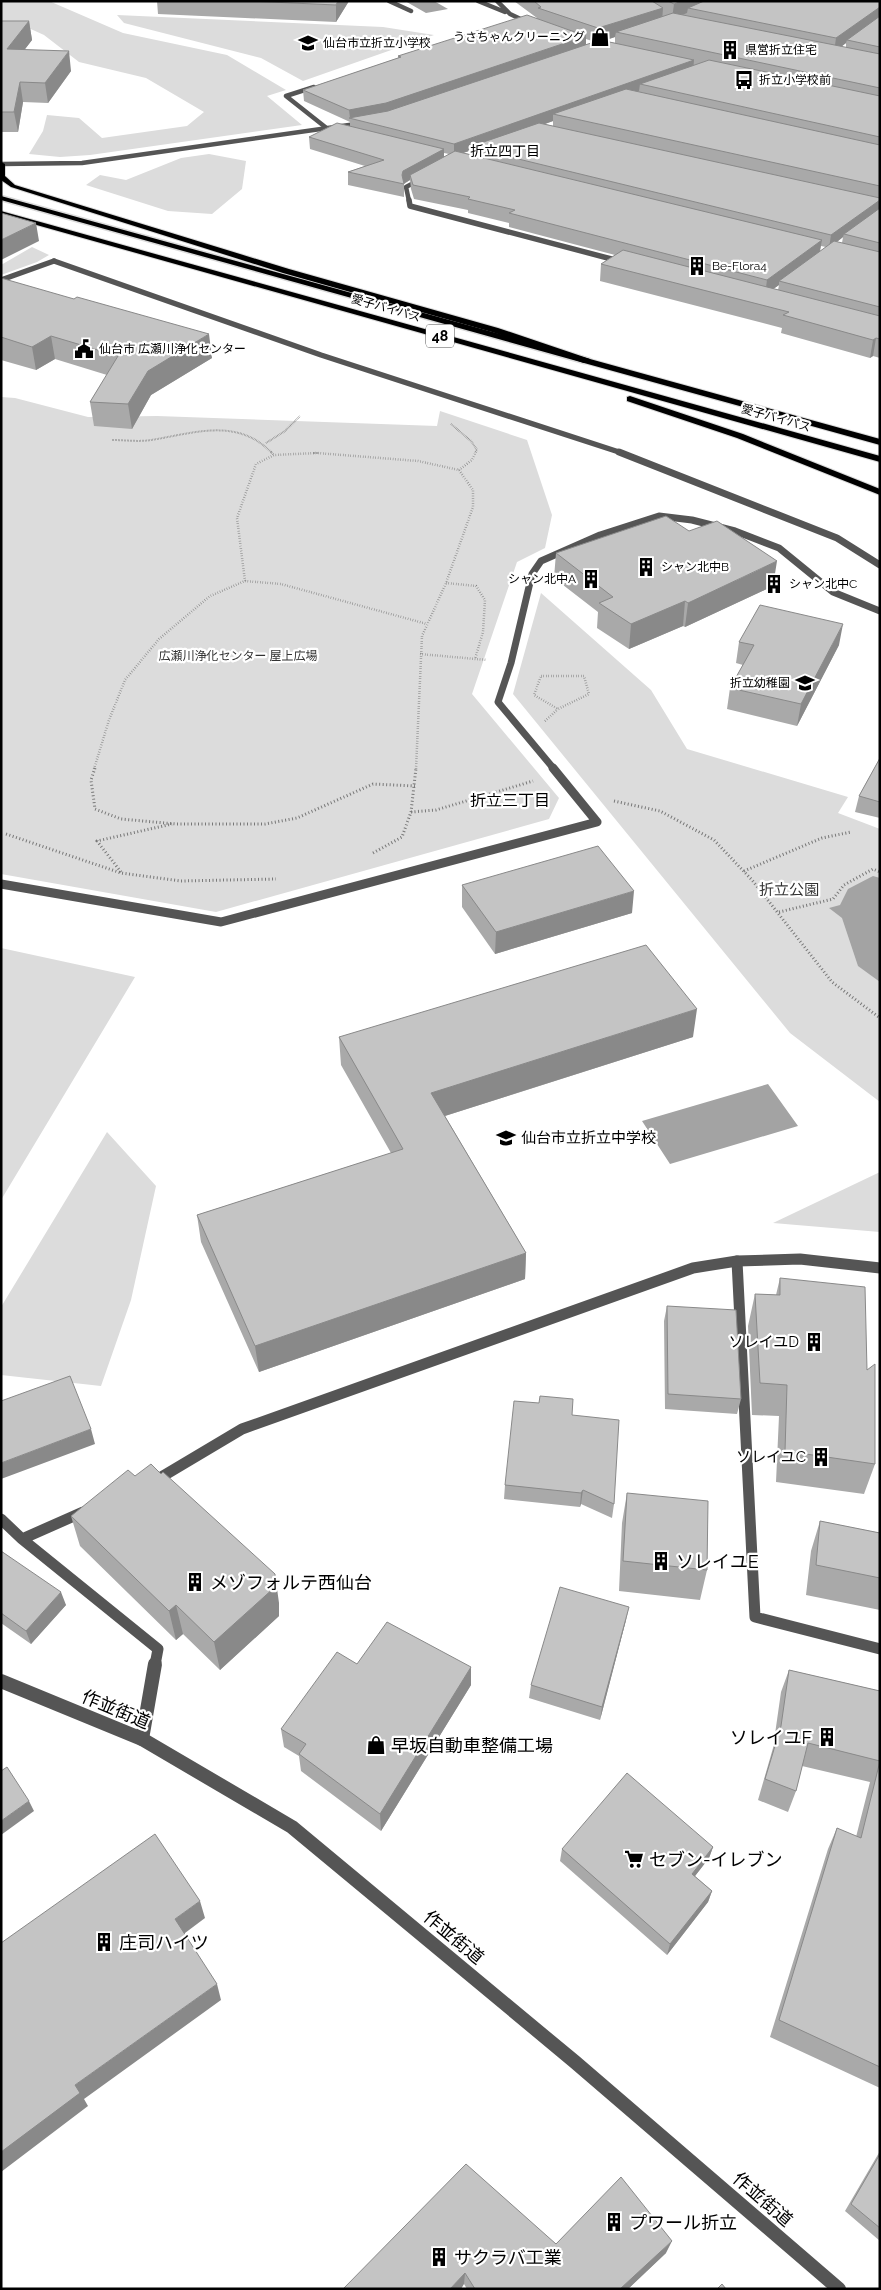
<svg xmlns="http://www.w3.org/2000/svg" width="881" height="2290" viewBox="0 0 881 2290" font-family="Raleway,'Noto Sans JP',sans-serif">
  <style>
    .green { fill: #dcdcdc }
    .water { fill: #a3a3a3 }
    .lines { fill: none; stroke-linecap: round; stroke-linejoin: round }
    .trunk-casing { stroke: #dbdbdb; stroke-width: 2 }
    .motorway-casing { stroke: #dbdbdb; stroke-width: 3 }
    .path-far2 { stroke: #777; stroke-width: 2; stroke-dasharray: 0.5 1; stroke-linecap: butt }
    .path-far1 { stroke: #777; stroke-width: 2.5; stroke-dasharray: 0.5 2; stroke-linecap: butt }
    .path { stroke: #777; stroke-width: 3; stroke-dasharray: 1 2.5; stroke-linecap: butt }
    .service { stroke: #555; stroke-width: 4.5 }
    .minor-far5 { stroke: #555; stroke-width: 4.5 }
    .minor-far4 { stroke: #555; stroke-width: 5.5 }
    .minor-far3 { stroke: #555; stroke-width: 7 }
    .minor-far2 { stroke: #555; stroke-width: 9 }
    .minor-far1 { stroke: #555; stroke-width: 11 }
    .minor { stroke: #555; stroke-width: 14 }
    .tertiary-far3 { stroke: #555; stroke-width: 4.5 }
    .tertiary-far2 { stroke: #555; stroke-width: 5.5 }
    .tertiary-far1 { stroke: #555; stroke-width: 11 }
    .tertiary { stroke: #555; stroke-width: 14 }
    .trunk { fill: #000; fill-rule: evenodd }
    .motorway { fill: #000; fill-rule: evenodd }
    .wall { fill: #a9a9a9; fill-rule: evenodd }
    .shaded-wall { fill: #898989 }
    .building { fill: #c4c4c4; stroke: #898989 }
    .labels { text-anchor: middle; dominant-baseline: central; stroke-width: 4.5; stroke-linejoin: round; paint-order: stroke }
    .far-poi-label { font-size: 12px; fill: #000; stroke: #fff; text-anchor: start }
    .far-street-label { font-size: 12px; fill: #000; stroke: #fff }
    .far-park-label { font-size: 12px; fill: #333; stroke: #fff }
    .far-neighbourhood-label { font-size: 14px; fill: #000; stroke: #fff }
    .shield { fill: #fff; stroke: #4c4c4c; stroke-width: 1 }
    .shield-label { font-size: 14px; font-weight: bold; fill: #000 }
    .park-label { font-size: 15px; fill: #333; stroke: #fff }
    .poi-label { font-size: 15px; fill: #000; stroke: #fff; text-anchor: end }
    .neighbourhood-label { font-size: 16px; fill: #000; stroke: #fff }
    .near-poi-label { font-size: 18px; fill: #000; stroke: #fff; text-anchor: start }
    .near-street-label { font-size: 18px; fill: #000; stroke: #fff }
  </style>
  <rect width="100%" height="100%" fill="#fff"/>
  <!-- green -->
  <path class="green" d="M1,1h48l74,32 104,22 59,35 -19,6 35,29 -212,30 -30,2 -31,-3 14,-23 4,-16 32,3 23,20 85,-12 17,-14 -58,-34 -67,-16 -35,-27 -31,-14h-12z
    M117,15l266,12 51,8 -131,46 -42,-23 -137,-35z
    M209,154l37,7 -4,28 -30,25 -44,-3 -82,-26 14,-10 26,5 55,-22z
    M32,247l17,8 -12,7 -36,13v-10z
    M1,397l14,1 73,19 69,-1 280,10 3,-15 87,29 25,75 -7,33 -28,14 -45,132 87,104 -10,21 -333,93 -215,-38z
    M541,593l110,97 36,59 161,48 -10,16 42,16v273l-90,-69 -277,-339z
    M1,948l134,29 -134,223z
    M107,1132l49,54 -25,114 -30,86 -100,-11v-68z
    M880,1172v60l-107,-9z"/>
  <!-- water -->
  <path class="water" d="M405,1h29l14,8 -22,4z
    M873,876l7,2v104l-22,-16 -16,-48 -13,-10 11,-3 8,-16z
    M768,1084l30,42 -128,38 -28,-43z"/>
  <g class="lines">
    <!-- trunk casing -->
    <g class="trunk-casing">
      <path id="trunk" d="M1,162l4,2v12l10,9 274,84 209,59 92,31 290,80v6l-296,-82 -92,-31 -209,-59 -272,-86 -10,-7z
        M1,211l879,245v6l-879,-247z
        M630,396l113,38 137,55v6l-143,-57 -110,-37v-4z"/>
    </g>
    <!-- motorway casing -->
    <g class="motorway-casing">
      <path id="motorway" d="M1,196l589,163 1,2 -7,2 -583,-163z"/>
    </g>
    <!-- path-far2 -->
    <path class="path-far2" d="M451,424l20,17 6,9 -2,3
      M112,440c13,0 26,2 39,0 44,-7 86,-23 121,13
      M266,443l19,-12 15,-15
      M313,453h6"/>
    <!-- path-far1 -->
    <path class="path-far1" d="M271,452l3,3
      M459,470l13,-10 4,-8
      M245,581l-8,-63 19,-54 18,-9 43,-2 101,8 41,9 14,20v17l-27,76 -24,53 -6,133
      M446,583l30,3 9,14 -2,32 -8,27
      M420,654l67,6
      M541,676h43l5,18 -31,15 -24,-14z
      M545,721l13,-12
      M94,769l15,-49 16,-40 34,-41 51,-43 35,-15 36,3 146,40"/>
    <!-- path -->
    <path class="path" d="M95,768l-4,12 4,29 26,10 55,5h89l32,-6 76,-34 42,2
      M614,801l46,10 54,29 38,40 80,102 48,36
      M411,812l25,-2 97,-29
      M6,834l115,39 60,8 95,-2
      M373,853l29,-16 9,-25 5,-44
      M744,871l78,-33 29,-6
      M121,872l-24,-31 75,-17
      M779,912l54,-13 11,-14 29,-16 7,3"/>
    <!-- service -->
    <path class="service" d="M389,1l22,10"/>
    <!-- minor-far5 -->
    <path class="minor-far5" d="M478,1l27,11
      M497,1l13,13 19,9
      M314,87l-28,9 43,34
      M409,201l-3,-14 15,-8"/>
    <!-- minor-far4 -->
    <path class="minor-far4" d="M409,200l1,6 213,56
      M54,261l267,94 301,98"/>
    <!-- minor-far3 -->
    <path class="minor-far3" d="M619,452l218,86 43,27
      M554,769l-56,-67 13,-39 21,-89 9,-13 59,-26 59,-19 33,4 43,11 44,17 54,44 47,19"/>
    <!-- minor-far2 -->
    <path class="minor-far2" d="M1,884l220,38 376,-100 -44,-54"/>
    <!-- minor-far1 -->
    <path class="minor-far1" d="M737,1261l18,356 125,32
      M1,1519l21,20 136,110 -3,16
      M22,1539l61,-27"/>
    <!-- minor -->
    <path class="minor" d="M142,1739l13,-75"/>
    <!-- tertiary-far3 -->
    <path class="tertiary-far3" d="M2,164l80,-1 281,-40"/>
    <!-- tertiary-far2 -->
    <path class="tertiary-far2" d="M1,280l53,-19"/>
    <!-- tertiary-far1 -->
    <path class="tertiary-far1" d="M158,1479l84,-50 451,-161 44,-7 63,-2 80,9"/>
    <!-- tertiary -->
    <path class="tertiary" d="M1,1681l141,58 150,88 283,235 264,227"/>
    <!-- trunk -->
    <use href="#trunk" class="trunk"/>
    <!-- motorway -->
    <use href="#motorway" class="motorway"/>
  </g>
  <!-- wall -->
  <path class="wall" d="M157,1h192l-13,21 -178,-8z
    M514,1h366v357l-7,-2 -3,2 -89,-25 1,-5 -182,-47 1,-17 14,-9 -106,-28v-4l-41,-10v-3l-54,-11 -3,-10 -1,-9 -6,4v13l-56,-12v-13l17,-6 -55,-17 -1,-12 41,-11v-4l-46,-21 -1,-11 95,-32v-2l139,-38zM615,37v6l-12,-2zM586,39l9,3 -9,3zM846,43v5l-5,-1zM553,121v5l-8,-2zM469,151v3l-6,-1zM444,153l5,1 -5,3zM843,237l-1,6 -5,-1zM821,246l5,1 -6,4zM779,285l-1,5 -5,-1z
    M1,21h28l3,19 -8,10 47,21 -23,32 -25,-1 -5,30h-17z
    M1,278l211,80 -61,37 -19,34 -38,-3 -4,-24 17,-27 -52,-16 -19,11 -35,-10z
    M556,553l217,33 -88,41 -2,-1 -54,23 -32,-21 1,-16 -44,-34z
    M739,642l100,3 -42,81 -70,-17 3,-21 13,-23 -7,-2z
    M880,758v60l-25,-6 4,-16z
    M462,885l170,28 -137,41 -33,-47z
    M339,1037h354l-248,79 81,137 -1,26 -266,93 -58,-130 -4,-27 194,-62 -50,-88z
    M780,1278l87,92 8,94 -11,30 -88,-12 3,-66 -27,-1 -4,-89 7,-32 21,1z
    M667,1306l74,93 -4,15 -72,-5 -1,-88z
    M572,1415l42,89 -2,14 -31,-14 -1,3 -76,-8 1,-14z
    M627,1493l80,77 -7,30 -81,-9 3,-68z
    M71,1516l208,87v13l-59,54 -37,-36 -7,6 -96,-94z
    M820,1521l60,12v77l-74,-15 5,-44z
    M1,1551l65,54 -35,39 -30,-21z
    M626,1620l-26,100 -71,-22 2,-13z
    M357,1664l114,3v18l-90,146 -80,-60 -2,-15 -15,-9 -3,-18z
    M789,1670l91,21v397l-110,-51 58,-188 9,-21 19,9 14,-55 -68,-16 -6,25 -8,21 -30,-12 15,-52 8,-56z
    M713,1847l-4,11 -14,18 17,15 -4,11 -41,53 -107,-94 2,-12z
    M880,2151v90l-35,-30z
    M556,2244l110,9 -38,36h-161l-3,-5 -121,5z"/>
  <!-- shaded-wall -->
  <path class="shaded-wall" d="M338,1h11l-13,21v-17z
    M682,1h37l-31,7 -1,5 -15,6 2,-15z
    M880,7l-2,14 -31,19 -1,3 -12,9 2,-14z
    M663,8l-1,14 -46,10 -1,5 -18,6 1,-15z
    M29,21l3,19 -22,29 -3,-20z
    M586,36v12l-200,67 -36,3 -1,-8z
    M69,51l2,20 -23,32 -3,-20z
    M694,60l-1,12 -53,12 -1,7 -74,26 -12,-3v7l-78,28 -6,-2v4l-15,5v-12z
    M20,82l3,20 -5,30 -4,-20z
    M444,149v13l-34,13v5l-7,4 -1,-9 1,-4z
    M880,200l-1,12 -35,22 -1,3 -14,11 2,-13z
    M36,223l3,18 -38,19v-20z
    M822,240l-3,15 -40,26v4l-14,10 2,-15z
    M209,334l3,24 -61,37 -19,34 -4,-25 20,-33z
    M51,336l4,23 -19,11 -4,-23z
    M876,338l-3,18 -3,2 3,-18z
    M777,561l-4,25 -88,41 3,-24z
    M685,601l-2,25 -54,23 2,-25z
    M843,624l-4,21 -42,81 4,-22z
    M634,891l-2,22 -137,41 1,-22z
    M697,1009l-4,28 -261,83 -1,-27z
    M526,1253l-1,26 -266,93 -4,-26z
    M91,1429l4,15 -94,35v-16z
    M583,1490l-2,14 -1,3 1,-14z
    M275,1574l4,29v13l-59,54 -6,-28z
    M61,1592l5,13 -35,39 -5,-13z
    M176,1605l7,29 -7,6 -7,-29z
    M629,1607l-3,13 -26,100 2,-13z
    M471,1667v18l-90,146 -1,-17z
    M29,1801l5,10 -33,24v-14z
    M713,1847l-4,11 -21,27 4,-11z
    M712,1891l-4,11 -41,53 3,-11z
    M200,1901l5,17 -24,18 -6,-17z
    M217,1984l4,16 -137,99 4,7 -87,66v-20l74,-67z
    M672,2241l-6,12 -38,36h-8z
    M465,2273l-1,11 -3,5h-11z"/>
  <!-- building -->
  <path class="building" d="M248,1h90l-2,4z
    M534,1h118l11,7 -65,20 -60,-20 3,-1z
    M668,1h14l-8,3z
    M704,1h176v6l-44,31 -148,-30z
    M673,13l207,41v34l-264,-56z
    M527,15l59,21 -200,67 -37,7 -46,-20 98,-33 -3,-1z
    M880,16v31l-33,-7z
    M1,21h28l-22,28 62,2 -24,32 -25,-1 -6,30h-13z
    M600,40l94,20 -240,84 -105,-26 39,-7z
    M709,60l171,36v41l-240,-53z
    M626,89l254,56v41l-327,-72z
    M337,123l107,26 -41,22 -1,4 2,9 -56,-12 36,-12 -75,-23z
    M539,123l341,75v2l-49,35 -362,-88z
    M455,151l367,89 -55,40 -258,-67 6,-3 -47,-11 2,-2 -57,-12 -3,-10z
    M880,208v35l-36,-9z
    M1,213l35,10 -35,17z
    M834,241l46,11v55l-101,-26z
    M623,250l257,66v23l-4,-1 -3,2 -90,-25 6,-3 -188,-48z
    M1,278l73,21 3,-2 132,37 -61,37 -20,33 -38,-2 28,-46 -67,-20 -19,11 -31,-10z
    M666,516l23,15 28,-10 60,40 -89,42 -3,-2 -54,23 -32,-21 14,-6 -57,-44z
    M760,605l83,19 -42,80 -71,-16 24,-43 -15,-3z
    M880,758v44l-21,-6z
    M598,846l36,45 -138,41 -34,-47z
    M646,945l51,64 -266,84 95,160 -271,93 -58,-131 206,-66 -64,-112z
    M780,1278l85,9 2,83 8,-6v100l-90,-13 2,-66 -27,-2 -5,-89 25,1z
    M667,1306l69,4 5,89 -73,-5z
    M70,1376l21,53 -90,34v-62z
    M540,1396l33,3 -1,16 47,5 -5,84 -31,-14 -2,3 -76,-8 9,-84 25,2z
    M151,1464l10,10 2,-2 112,102v13l-61,55 -38,-37 -7,6 -98,-95 57,-46 7,6z
    M627,1493l81,8 -1,69 -84,-9z
    M820,1521l60,12v45l-64,-13z
    M1,1551l60,41 -35,39 -25,-18z
    M560,1587l69,20 -27,100 -71,-22z
    M387,1622l84,45 -91,147 -81,-60 7,-10 -25,-15 56,-77 20,12z
    M789,1670l91,21v70l-72,-18 -12,48 -31,-12 16,-53z
    M880,1761v306l-101,-47 58,-192 24,10z
    M7,1767l22,34 -28,20v-50z
    M627,1773l86,74 -21,27 20,17 -42,53 -108,-95z
    M155,1834l45,67 -25,18 42,65 -142,101 5,8 -79,59v-209z
    M880,2154v74l-29,-24z
    M466,2164l90,80 65,-67 51,64 -52,48h-145l-10,-16 -15,16h-107z
    M722,2284l4,5h-9z"/>
  <!-- icons -->
  <defs>
    <g id="shop-bare" transform="scale(1.5)"><path d="M-5-2.5h2.3a2.7 3.5 0 0 1 5.4 0H5L5.5 6h-11ZM-1.5-2.5h3a1.5 2.3 0 0 0-3 0Z" fill="#000" stroke="#fff" stroke-width="2.5" paint-order="stroke"/></g>
    <g id="school-bare" transform="scale(1.5)"><path d="M0-5L7-2L0 1L-7-2ZM-4 1L0 2.5L4 1V4Q0 6-4 4Z" fill="#000" stroke="#fff" stroke-width="2.5" paint-order="stroke"/></g>
    <g id="building-bare" transform="scale(1.5)"><path d="M-4-6H4V6H1V3H-1V6H-4ZM-2.5-4.3h1.7v1.8h-1.7ZM.8-4.3h1.7v1.8H.8ZM-2.5-1h1.7V.8h-1.7ZM.8-1h1.7V.8H.8Z" fill="#000" stroke="#fff" stroke-width="2.5" paint-order="stroke"/></g>
    <g id="bus-bare" transform="scale(1.5)"><path d="M-5-6H5V4H4V6H2V4H-2V6H-4V4H-5ZM-3.5-4V0h7V-4ZM-3.5 1.2v1.5H-2V1.2ZM2 1.2v1.5H3.5V1.2Z" fill="#000" stroke="#fff" stroke-width="2.5" paint-order="stroke"/></g>
    <g id="civic-bare" transform="scale(1.5)"><path d="M-.6-6.5H3V-4.5H.6V-3L4-1V1h2V6H-6V1h2V-1L-.6-3ZM-1.2 2.5V6h2.4V2.5Z" fill="#000" stroke="#fff" stroke-width="2.5" paint-order="stroke"/></g>
    <g id="supermarket-bare" transform="scale(1.5)"><path d="M-6-5.5h2.5l.6 2H6L4.5 2H-2.5L-4.4-4H-6ZM-1.5 3.2a1.3 1.3 0 1 0 .1 0ZM3 3.2a1.3 1.3 0 1 0 .1 0Z" fill="#000" stroke="#fff" stroke-width="2.5" paint-order="stroke"/></g>
  </defs>
  <g fill-rule="evenodd">
    <use href="#shop-bare" x="600" y="37"/>
    <use href="#school-bare" x="308" y="43"/>
    <use href="#building-bare" x="730" y="50"/>
    <use href="#bus-bare" x="744" y="80"/>
    <use href="#building-bare" x="697" y="266"/>
    <use href="#civic-bare" x="84" y="349"/>
    <use href="#building-bare" x="646" y="567"/>
    <use href="#building-bare" x="591" y="579"/>
    <use href="#building-bare" x="774" y="584"/>
    <use href="#school-bare" x="805" y="683"/>
    <use href="#school-bare" x="506" y="1138"/>
    <use href="#building-bare" x="814" y="1342"/>
    <use href="#building-bare" x="821" y="1457"/>
    <use href="#building-bare" x="661" y="1561"/>
    <use href="#building-bare" x="195" y="1582"/>
    <use href="#building-bare" x="827" y="1737"/>
    <use href="#shop-bare" x="376" y="1745"/>
    <use href="#supermarket-bare" x="634" y="1859"/>
    <use href="#building-bare" x="104" y="1942"/>
    <use href="#building-bare" x="614" y="2222"/>
    <use href="#building-bare" x="439" y="2257"/>
  </g>
  <g class="labels">
    <!-- far-poi labels -->
    <g class="far-poi-label">
      <text x="585" y="37" text-anchor="end">うさちゃんクリーニング</text>
      <text x="323" y="43">仙台市立折立小学校</text>
      <text x="745" y="50">県営折立住宅</text>
      <text x="759" y="80">折立小学校前</text>
      <text x="712" y="266">Be-Flora4</text>
      <text x="99" y="349">仙台市 広瀬川浄化センター</text>
      <text x="661" y="567">シャン北中B</text>
      <text x="576" y="579" text-anchor="end">シャン北中A</text>
      <text x="789" y="584">シャン北中C</text>
      <text x="790" y="683" text-anchor="end">折立幼稚園</text>
    </g>
    <!-- far-street labels -->
    <g class="far-street-label">
      <text transform="translate(386 308) rotate(16)">愛子バイパス</text>
      <text transform="translate(776 418) rotate(16)">愛子バイパス</text>
    </g>
    <!-- far-park labels -->
    <g class="far-park-label">
      <text x="238" y="656">広瀬川浄化センター 屋上広場</text>
    </g>
    <!-- far-neighbourhood labels -->
    <g class="far-neighbourhood-label">
      <text x="505" y="151">折立四丁目</text>
    </g>
    <!-- shield labels -->
    <rect class="shield" x="426" y="324.5" width="28" height="23" rx="4"/>
    <g class="shield-label">
      <text x="440" y="336">48</text>
    </g>
    <!-- park labels -->
    <g class="park-label">
      <text x="789" y="890">折立公園</text>
    </g>
    <!-- poi labels -->
    <g class="poi-label">
      <text x="521" y="1138" text-anchor="start">仙台市立折立中学校</text>
      <text x="799" y="1342">ソレイユD</text>
      <text x="806" y="1457">ソレイユC</text>
    </g>
    <!-- neighbourhood labels -->
    <g class="neighbourhood-label">
      <text x="510" y="800">折立三丁目</text>
    </g>
    <!-- near-poi labels -->
    <g class="near-poi-label">
      <text x="676" y="1561">ソレイユE</text>
      <text x="210" y="1582">メゾフォルテ西仙台</text>
      <text x="812" y="1737" text-anchor="end">ソレイユF</text>
      <text x="391" y="1745">早坂自動車整備工場</text>
      <text x="649" y="1859">セブン-イレブン</text>
      <text x="119" y="1942">庄司ハイツ</text>
      <text x="629" y="2222">プワール折立</text>
      <text x="454" y="2257">サクラバ工業</text>
    </g>
    <!-- near-street labels -->
    <g class="near-street-label">
      <text transform="translate(116 1709) rotate(23)">作並街道</text>
      <text transform="translate(454 1937) rotate(40)">作並街道</text>
      <text transform="translate(763 2199) rotate(41)">作並街道</text>
    </g>
  </g>
  <!-- border -->
  <rect width="881" height="2290" fill="none" stroke="#000000" stroke-width="5"/>
</svg>
